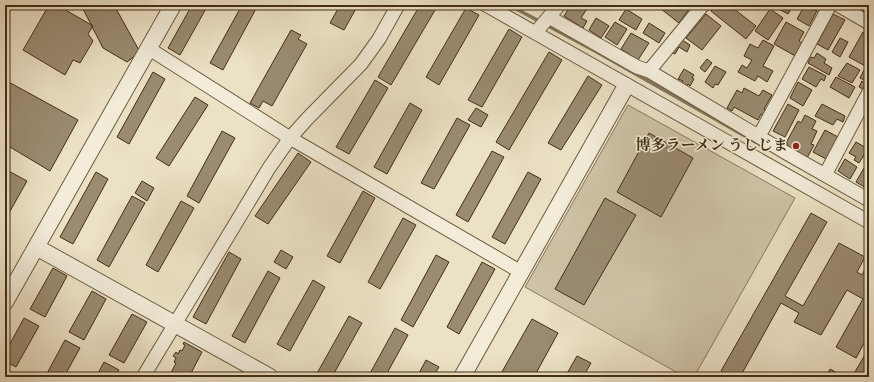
<svg xmlns="http://www.w3.org/2000/svg" width="874" height="382" viewBox="0 0 874 382" font-family="'Sorts Mill Goudy','Noto Serif JP',serif">
  <style>
    .green { fill: #cec3a7; stroke: #88785e }
    .lines { fill: none; stroke-linecap: round; stroke-linejoin: round }
    .stream { stroke: #86755b; stroke-width: 3.5 }
    .building { fill: #9a8b71; stroke: #432e15 }
    .minor-casing { stroke: #6d5b41; stroke-width: 15 }
    .tertiary-casing { stroke: #6d5b41; stroke-width: 18 }
    .minor { stroke: #f2ecd9; stroke-width: 13 }
    .tertiary { stroke: #f2ecd9; stroke-width: 16 }
    .poi-dot { fill: #8f2418; stroke: #f2ecd9; stroke-width: 1.5 }
    .labels { text-anchor: middle; dominant-baseline: central; stroke-width: 3; stroke-linejoin: round; paint-order: stroke }
    .poi-label { font-size: 15px; font-weight: bold; fill: #432e15; stroke: #f2ecd9; text-anchor: end }
  </style>
  <rect width="100%" height="100%" fill="#ebe1c5"/>
  <filter id="stains"><feTurbulence type="fractalNoise" baseFrequency=".005" numOctaves="4"/><feColorMatrix values="0 0 0 0 .2 0 0 0 0 .09 0 0 0 0 .02 0 0 0 .5 -.17"/></filter>
  <radialGradient id="worn" r=".72"><stop offset=".6" stop-color="#630" stop-opacity="0"/><stop offset="1" stop-color="#630" stop-opacity=".3"/></radialGradient>
  <!-- green -->
  <path class="green" d="M628,105l167,93 -101,179h-9l-160,-90z"/>
  <g class="lines">
    <!-- stream -->
    <path class="stream" d="M509,5l86,46 173,98"/>
  </g>
  <!-- building -->
  <path class="building" d="M49,5h8l36,21 -5,8 5,7 -13,22 -7,-3 -8,15 -42,-25z
    M81,5h33l26,47 -13,10 -24,-14z
    M192,5h16l-28,50 -12,-7z
    M242,5h16l-35,65 -13,-7z
    M340,5h18l-14,25 -14,-7z
    M420,5h18l-47,80 -13,-8z
    M571,5l17,2 -7,11 6,3 -4,7 -19,-12z
    M656,5h29l4,4 -10,14z
    M715,5l5,1 9,-1 27,21 -10,13 -35,-28z
    M779,5h14l-5,9 -11,-6z
    M805,5l12,6 -8,15 -12,-7z
    M856,5l13,2 -1,5 -13,-5z
    M466,8l13,7 -40,70 -13,-8z
    M626,9l16,10 -6,11 -17,-10z
    M770,9l13,9 -15,22 -13,-9z
    M706,14l15,12 -19,24 -16,-12z
    M833,14l12,6 -17,30 -11,-6z
    M596,18l13,8 -8,12 -12,-8z
    M615,22l12,7 -10,16 -12,-8z
    M786,22l18,10 -5,9 5,3 -7,13 -23,-13z
    M649,23l16,10 -6,10 -16,-10z
    M509,29l13,8 -40,70 -14,-7z
    M291,30l10,5 -3,4 9,5 -35,62 -9,-5 -4,7 -9,-5z
    M863,32l6,3v28l-2,4 -18,-10z
    M631,33l18,10 -11,17 -17,-11z
    M679,38l11,7 -3,7 -8,-5 -4,7 -4,-2z
    M840,38l8,4 -8,15 -8,-5z
    M763,40l11,6 -11,20 10,5 -6,11 -9,-6 -3,5 -17,-9 4,-7 5,3 5,-8 -8,-4 6,-12 8,4z
    M549,52l13,8 -53,90 -13,-8z
    M817,53l9,6 -2,4 8,5 -3,7 -21,-12 3,-6 3,1z
    M707,59l5,4 -7,9 -5,-4z
    M847,63l13,7 -8,13 -14,-7z
    M715,66l11,6 -8,13 -3,-1 -2,4 -8,-6z
    M809,67l17,9 -2,5 -3,-2 -5,8 -14,-8z
    M684,69l10,6 -2,3 2,1 -4,7 -2,-2 -1,3 -6,-4 2,-2 -5,-2z
    M864,70l5,3 -1,9 -8,-4z
    M153,72l12,7 -36,65 -12,-7z
    M588,76l14,9 -41,65 -13,-7z
    M836,77l19,10 -6,11 -19,-11z
    M5,80l73,40 -28,51 -45,-27z
    M375,80l13,8 -39,66 -13,-7z
    M862,81l4,3 -3,5 -4,-2z
    M798,82l14,8 -9,16 -13,-8z
    M744,88l15,8 4,-6 9,5 -8,14 1,1 -2,5 -2,-1 -3,6 -24,-13 -2,4 -5,-3 10,-18 5,3z
    M195,97l13,8 -39,61 -13,-8z
    M410,103l12,7 -35,64 -13,-7z
    M788,104l11,6 -14,27 -12,-6z
    M822,104l23,12 -2,6 -6,-3 -4,6 -18,-9z
    M476,108l12,7 -7,12 -13,-7z
    M805,115l11,6 -4,8 5,2 -6,13 3,1 -7,13 -20,-11 1,-3 -2,-1 12,-22 3,2z
    M457,118l13,7 -36,64 -13,-6z
    M825,130l13,7 -12,22 -13,-7z
    M222,131l13,7 -36,65 -12,-7z
    M649,133l44,25 -32,59 -44,-25z
    M856,142l12,7 -9,14 -5,-3 2,-3 -7,-4z
    M492,151l12,6 -36,65 -12,-7z
    M298,153l13,9 -43,62 -13,-8z
    M845,159l12,8 -7,12 -12,-8z
    M864,168l5,3 -1,18 -12,-7z
    M5,169l22,12 -22,39z
    M96,172l12,7 -35,65 -13,-7z
    M528,172l13,7 -36,65 -13,-7z
    M142,181l12,7 -7,13 -12,-8z
    M363,191l12,7 -35,65 -13,-7z
    M132,196l13,7 -36,64 -12,-7z
    M605,198l31,17 -52,90 -29,-16z
    M181,201l13,7 -36,64 -12,-7z
    M811,213l16,9 -42,74 18,10 36,-63 26,14 -8,15 5,3 7,-13v72l-13,24 -20,-11 27,-48 -16,-9 -26,45 -27,-13 5,-9 -18,-10 -41,74h-9l-10,-6z
    M403,218l13,7 -36,64 -12,-7z
    M281,250l12,7 -7,12 -12,-7z
    M229,252l12,7 -35,65 -13,-7z
    M436,255l13,7 -36,65 -12,-7z
    M482,262l13,7 -36,65 -12,-7z
    M53,268l14,8 -22,41 -15,-8z
    M268,271l12,7 -35,65 -13,-7z
    M313,280l12,7 -35,64 -13,-7z
    M92,291l14,8 -22,41 -15,-8z
    M132,314l15,8 -23,41 -15,-8z
    M349,316l13,7 -30,54h-17z
    M24,318l15,8 -23,41 -11,-6v-8z
    M532,319l26,14 -24,44h-35z
    M395,328l13,7 -23,42h-17z
    M65,340l15,8 -16,29h-19z
    M184,342l18,10 -13,25h-20l7,-14 -2,-1 2,-4 -3,-2 3,-4 2,2 2,-4 2,1 3,-6 -2,-1z
    M869,348v29h-17z
    M577,356l14,7 -8,14h-18z
    M426,360l13,7 -6,10h-16z
    M104,362l15,8 -4,7h-19z
    M830,369l14,8h-18z"/>
  <g class="lines">
    <!-- minor casing -->
    <g class="minor-casing">
      <path id="minor" d="M486,5l383,217
        M838,5l31,18
        M549,17l88,50 12,4 139,83 81,46
        M536,32l23,-27
        M148,48l142,90 231,134
        M649,71l54,-66
        M759,136l71,-131
        M825,175l44,-83
        M143,377l126,-209 21,-30 17,-19 54,-55 18,-25 19,-34"/>
    </g>
    <!-- tertiary casing -->
    <g class="tertiary-casing">
      <path id="tertiary" d="M36,247l234,130
        M5,302l168,-297
        M462,377l164,-291"/>
    </g>
    <!-- minor -->
    <use href="#minor" class="minor"/>
    <!-- tertiary -->
    <use href="#tertiary" class="tertiary"/>
  </g>
  <!-- markers -->
  <circle class="poi-dot" cx="796" cy="146" r="4"/>
  <g class="labels">
    <!-- poi labels -->
    <g class="poi-label">
      <text x="788" y="146">博多ラーメン うしじま</text>
    </g>
  </g>
  <!-- margin -->
  <rect width="874" height="382" fill="none" stroke="#ebe1c5" stroke-width="20"/>
  <rect x="6" y="6" width="862" height="370" fill="none" stroke="#432e15" stroke-width="2"/>
  <rect x="10" y="10" width="854" height="362" fill="none" stroke="#432e15"/>
  <rect width="100%" height="100%" filter="url(#stains)"/>
  <rect width="100%" height="100%" fill="url(#worn)"/>
</svg>
